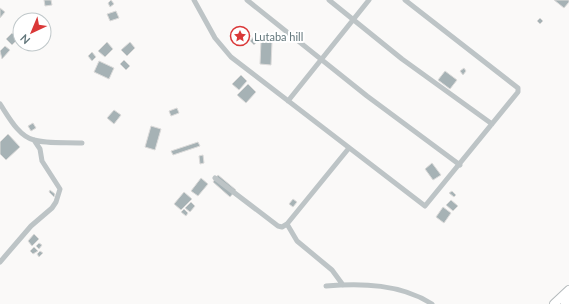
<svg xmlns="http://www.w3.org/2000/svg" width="569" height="304" viewBox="0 0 569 304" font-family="Lato,sans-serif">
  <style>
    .building { fill: #a6b2b5; stroke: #dcdbda }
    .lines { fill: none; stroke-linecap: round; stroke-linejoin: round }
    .highway-casing { stroke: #b3b9bb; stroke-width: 10 }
    .minor { stroke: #bdc4c6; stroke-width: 5 }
    .highway { stroke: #fff; stroke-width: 8 }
    .labels { text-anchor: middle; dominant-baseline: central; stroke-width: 4; stroke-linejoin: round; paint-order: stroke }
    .poi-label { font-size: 11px; fill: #62767b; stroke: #fff; text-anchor: start }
  </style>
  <rect width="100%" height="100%" fill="#faf9f8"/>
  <!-- building -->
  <path class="building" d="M44,0h7l1,5 -7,1z
    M111,0l3,4 -4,3 -2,-4z
    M554,0h15v2l-5,6z
    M0,8l5,4 -5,6z
    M116,11l3,7 -9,3 -3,-7z
    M540,18l3,3 -3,3 -3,-3z
    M12,33l6,6 -6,6 -6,-6z
    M256,34l4,4 -6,7 -4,-4z
    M261,41l11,1 -1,23 -11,-1z
    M107,42l6,7 -8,8 -7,-6z
    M130,42l5,6 -8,8 -6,-6z
    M5,46l5,4 -8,9 -2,-8z
    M92,52l4,5 -4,4 -4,-5z
    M124,60l6,6 -4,4 -6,-6z
    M99,61l15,7 -5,11 -15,-7z
    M464,68l2,3 -3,4 -3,-4z
    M445,71l12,9 -7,9 -12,-9z
    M241,75l6,6 -8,9 -7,-6z
    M248,84l8,8 -10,11 -9,-8z
    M177,108l2,5 -8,3 -2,-5z
    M114,110l7,5 -7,9 -7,-6z
    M33,123l3,5 -5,3 -3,-5z
    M151,126l10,3 -6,21 -10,-3z
    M8,134l12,13 -14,13 -6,-6v-12z
    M198,142l2,4 -27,9 -2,-4z
    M203,155l1,8 -4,1 -1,-8z
    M432,163l9,12 -8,5 -8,-11z
    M218,175l18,15 -6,7 -17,-15z
    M201,178l7,6 -10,12 -7,-5z
    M50,190l5,4 -1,3 -5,-5z
    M452,191l4,4 -2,2 -5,-4z
    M184,192l8,7 -11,11 -7,-6z
    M293,199l4,3 -4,5 -4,-3z
    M451,200l7,6 -5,5 -7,-6z
    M191,202l4,4 -5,6 -5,-4z
    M443,207l8,6 -7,10 -8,-6z
    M184,209l4,4 -2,3 -5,-4z
    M34,234l5,5 -7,7 -4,-5z
    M39,243l3,2 -3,4 -3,-3z
    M34,247l4,4 -5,3 -3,-3z
    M40,251l3,2 -4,4 -2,-3z"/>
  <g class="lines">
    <!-- highway casing -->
    <g class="highway-casing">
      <path id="highway" d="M554,304l15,-14
        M565,304l4,-4"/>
    </g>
    <!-- minor -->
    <path class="minor" d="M194,0l21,38 16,19 194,149 93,-114v-4l-113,-88
      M247,0l120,96 93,69
      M329,0l73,59 90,65
      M288,101l81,-101
      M0,104c8,12 19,33 34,36 13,4 34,2 48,3
      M215,178l63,48 4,1 5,-3 62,-76
      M287,224l10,17 35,29 11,15
      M0,262l31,-36 21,-18 4,-6 4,-13 -18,-28 -2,-12 -6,-9
      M326,286c36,-3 75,-2 106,18"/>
    <!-- highway -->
    <use href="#highway" class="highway"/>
  </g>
  <!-- icons -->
  <defs>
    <g id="sight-ring" transform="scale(1)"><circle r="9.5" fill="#fff" stroke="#da3838" stroke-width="1.5"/><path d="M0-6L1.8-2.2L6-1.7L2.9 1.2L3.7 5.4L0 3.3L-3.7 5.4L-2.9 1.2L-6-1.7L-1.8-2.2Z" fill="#da3838"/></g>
  </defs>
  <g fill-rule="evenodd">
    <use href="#sight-ring" x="240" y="36"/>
  </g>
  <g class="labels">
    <!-- poi labels -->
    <g class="poi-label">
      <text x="254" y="36">Lutaba hill</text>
    </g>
  </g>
  <!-- north arrow -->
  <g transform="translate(32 32) rotate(224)"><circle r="19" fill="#ffffff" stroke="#c0c8ca"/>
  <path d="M0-3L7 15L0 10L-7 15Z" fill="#da3838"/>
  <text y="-6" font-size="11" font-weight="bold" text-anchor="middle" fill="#62767b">N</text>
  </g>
</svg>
